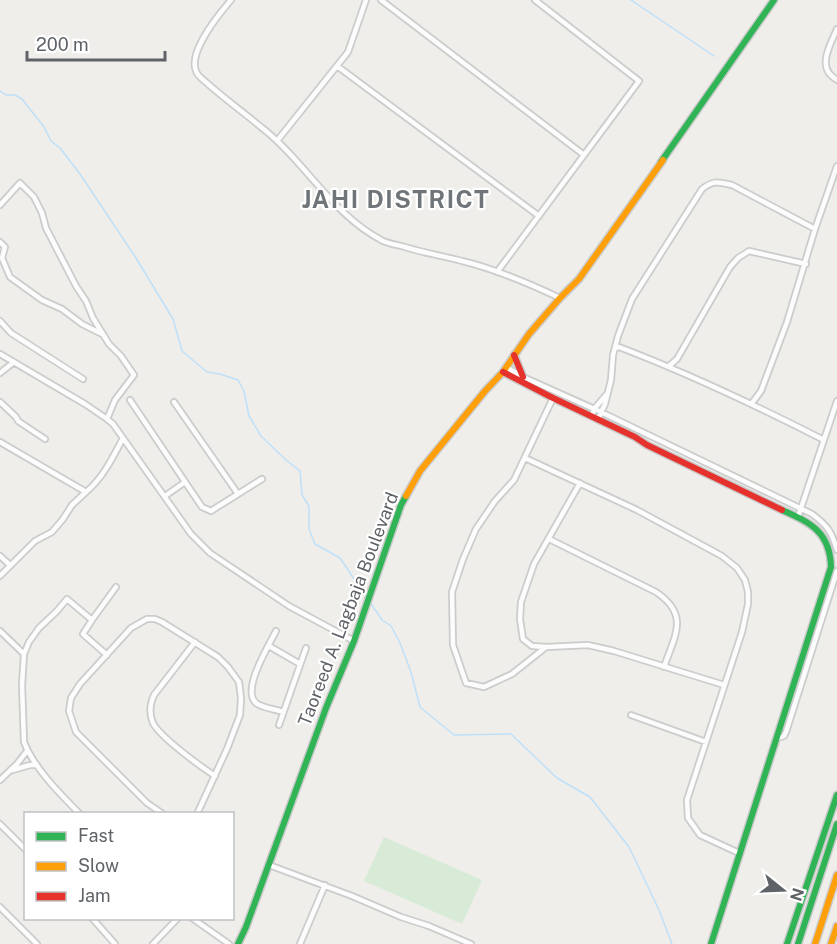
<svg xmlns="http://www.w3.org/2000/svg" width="837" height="944" viewBox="0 0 837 944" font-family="'Public Sans',sans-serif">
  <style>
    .pitch { fill: #d8ebd6 }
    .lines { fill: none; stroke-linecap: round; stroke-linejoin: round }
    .stream { stroke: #bfe0f9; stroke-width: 1.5 }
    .street-casing { stroke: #cbcccc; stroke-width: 8 }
    .fast-casing { stroke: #cacacb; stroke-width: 9 }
    .slow-casing { stroke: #cacacb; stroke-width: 9 }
    .jam-casing { stroke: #cacacb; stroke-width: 9 }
    .street { stroke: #fdfcfc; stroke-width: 4.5 }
    .fast { stroke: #30b455; stroke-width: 6 }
    .slow { stroke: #ff9f0a; stroke-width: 6 }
    .jam { stroke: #e5322d; stroke-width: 6 }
    .labels { text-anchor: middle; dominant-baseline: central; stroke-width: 4.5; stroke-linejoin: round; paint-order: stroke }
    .street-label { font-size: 18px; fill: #5f6368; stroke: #fff }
    .district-label { font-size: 24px; font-weight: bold; letter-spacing: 1.5px; fill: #70757a; stroke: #fff }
  </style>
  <rect width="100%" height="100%" fill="#efeeea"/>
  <!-- pitch -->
  <path class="pitch" d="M384,837l98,43 -20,44 -98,-43z"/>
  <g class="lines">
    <!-- stream -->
    <path class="stream" d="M631,0l83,56
      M0,91l6,4h9l7,4 22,28 7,14 9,7 20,26 56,84 37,61 9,32 25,21 13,2 18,6 6,11 5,25 12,20 25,24 14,11 2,24 7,11v23l6,15 25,14 27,40
      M370,602l12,18 9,6 9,17 11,29 9,35 34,28 57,-1 46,44 33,19 39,50 30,63 13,34"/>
    <!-- street casing -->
    <g class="street-casing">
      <path id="street" d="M231,0c-12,14 -43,52 -35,71 1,5 8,9 12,13 17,15 35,28 53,43 44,34 71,88 122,114 7,3 15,4 22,6 19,6 38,9 57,14 34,8 66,22 98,37
        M381,0l203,155
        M837,29c-5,12 -17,32 -8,44 2,3 5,5 8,7
        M337,66l202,150
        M277,141l71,-89 18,-52
        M0,205l20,-22 14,14 8,16 4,15 30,58 10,15 7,17 16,26 12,12 13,19 -19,25 -8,19
        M0,242l5,5 -3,11 8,19 32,23 20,9 20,15 20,10
        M497,272l142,-191 -104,-81
        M0,321l11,12 72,46
        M615,348l4,-1c71,27 138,59 205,93
        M0,354l85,50 22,15 6,5 78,110 19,19 79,53 65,35
        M669,366l8,-7 53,-92 8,-9 11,-7 57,13
        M506,367l17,10 78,35 211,102c15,11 20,18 25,36
        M0,373l14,-11
        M130,400l72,107 9,4 51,-32
        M0,402l16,15 2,4 27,18
        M174,402l64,92
        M752,403l9,-12 26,-69 28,-93 22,-63
        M592,416l2,-7 13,-15
        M598,419l7,-15 6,-24 2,-25 5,-19 14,-37 70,-110c12,-9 16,-7 30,-4l83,44
        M0,442l86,50c17,-14 27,-35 37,-54
        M525,458l112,52 85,46 15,12 8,12 3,12v12l-6,28 -55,168 1,18 12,17 39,18
        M580,483l-46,81 -13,38 -1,17 3,20 9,7 14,1 42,-2 26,6 110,34
        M165,496l20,-14
        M798,517l39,-116
        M549,539l107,53c34,23 19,43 8,75
        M0,556l10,9
        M0,576l35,-35 17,-9 11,-13 9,-14 14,-13
        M92,620l-9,14 24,21
        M0,631l24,23
        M276,631c-7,14 -35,59 -20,72 6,5 19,6 27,9
        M195,642l-41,53c-4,9 -5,19 -1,28 7,14 47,43 62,53
        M269,646l31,18
        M546,647l-34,27 -28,13 -18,-4 -13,-38 -1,-53 11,-33 13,-30 19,-28 19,-21 39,-82
        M631,715l75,27
        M279,725l27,-77
        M777,738l7,-2 2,-4 51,-161
        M13,770l17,-5h7
        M0,780l17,-16 10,-13
        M80,814c-20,-20 -46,-46 -56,-72l-2,-57 2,-31 5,-12 10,-14 18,-17 10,-12 25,21 24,-33
        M163,814l-16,-11 -71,-71 -7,-21 2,-13 9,-14 51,-56 16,-9h8l7,3 56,35 10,10 11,15 2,16 -1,17 -13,34 -30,65
        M0,824l26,26
        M269,865l83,31 49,21 28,9 42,18
        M0,907l37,37
        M92,918l23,26
        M192,918l37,26
        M153,944l25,-26
        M300,944l25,-59"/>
    </g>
    <!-- fast casing -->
    <g class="fast-casing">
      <path id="fast" d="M661,162l113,-162
        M238,944l8,-17 80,-219 28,-67 47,-136 5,-9
        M711,944l120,-377c-1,-35 -20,-44 -49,-57
        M787,944l50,-149
        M798,944l39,-120"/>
    </g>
    <!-- slow casing -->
    <g class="slow-casing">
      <path id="slow" d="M406,496l14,-25 65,-80 18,-19 26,-38 31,-36 19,-19 84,-119
        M815,944l22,-69
        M831,944l6,-18"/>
    </g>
    <!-- jam casing -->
    <g class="jam-casing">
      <path id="jam" d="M514,355l9,22
        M503,372l50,26 82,39 12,8 135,65"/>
    </g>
    <!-- street -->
    <use href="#street" class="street"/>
    <!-- fast -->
    <use href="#fast" class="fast"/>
    <!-- slow -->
    <use href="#slow" class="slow"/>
    <!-- jam -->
    <use href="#jam" class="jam"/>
  </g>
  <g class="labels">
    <!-- street labels -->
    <g class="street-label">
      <text transform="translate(348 609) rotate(-69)">Taoreed A. Lagbaja Boulevard</text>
    </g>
    <!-- district labels -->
    <g class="district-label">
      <text x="396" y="199">JAHI DISTRICT</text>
    </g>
  </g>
  <!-- legend -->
  <rect x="24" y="812" width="210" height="108" fill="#ffffff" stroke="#bfc1c3" stroke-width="1.5"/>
  <rect x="36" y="832" width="30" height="9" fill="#30b455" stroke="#bfc1c3" stroke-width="1.5"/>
  <text x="78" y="842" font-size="18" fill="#5f6368">Fast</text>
  <rect x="36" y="862" width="30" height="9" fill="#ff9f0a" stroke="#bfc1c3" stroke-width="1.5"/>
  <text x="78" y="872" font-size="18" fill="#5f6368">Slow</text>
  <rect x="36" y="892" width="30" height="9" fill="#e5322d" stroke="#bfc1c3" stroke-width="1.5"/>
  <text x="78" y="902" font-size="18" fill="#5f6368">Jam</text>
  <!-- north arrow -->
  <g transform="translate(783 890) rotate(108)" stroke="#ffffff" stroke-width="4.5" paint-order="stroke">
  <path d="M0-4.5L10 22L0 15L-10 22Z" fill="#5f6368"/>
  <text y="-9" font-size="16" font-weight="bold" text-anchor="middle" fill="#5f6368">N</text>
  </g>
  <!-- scale -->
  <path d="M27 51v9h138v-9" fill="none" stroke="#5f6368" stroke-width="3"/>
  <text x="36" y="51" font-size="18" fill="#5f6368" stroke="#ffffff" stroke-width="4.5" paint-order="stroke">200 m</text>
</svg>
